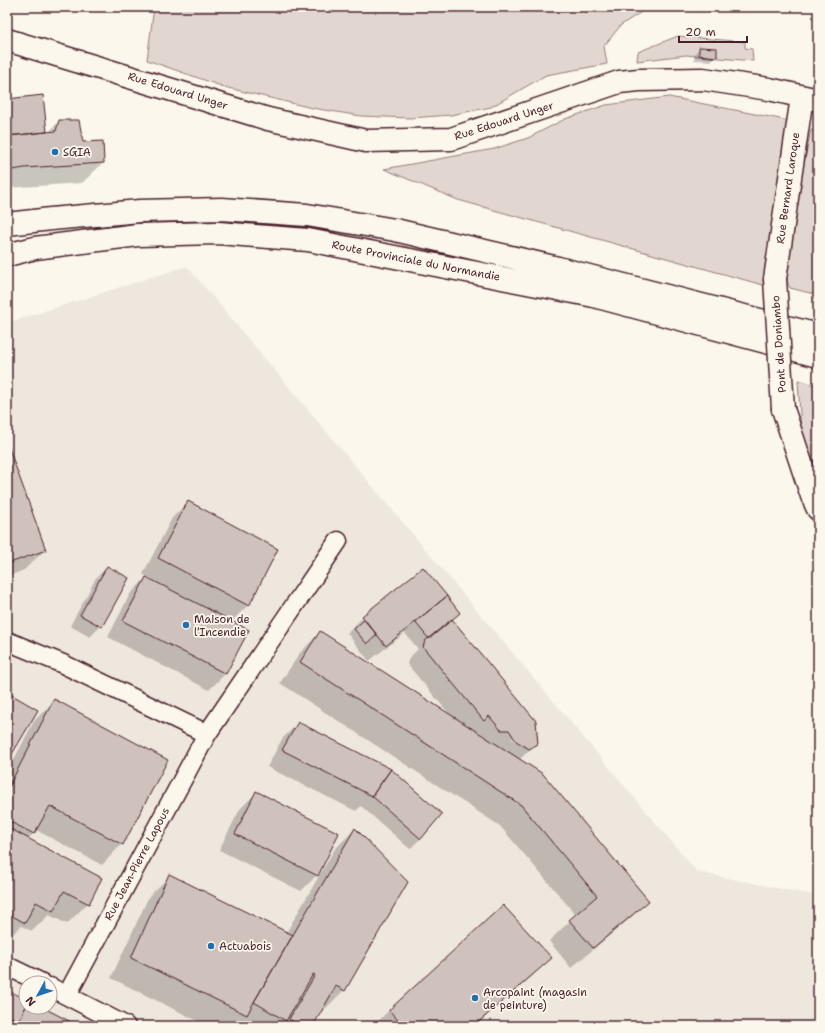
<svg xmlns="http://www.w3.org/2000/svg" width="825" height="1033" viewBox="0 0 825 1033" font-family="'Shantell Sans',sans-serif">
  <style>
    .built { fill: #eee7de; fill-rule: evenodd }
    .green { fill: #e2d7d0; stroke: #967b7e }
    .shadow { fill: #0003; fill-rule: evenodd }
    .building { fill: #cfc2bc; stroke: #4a1f2b }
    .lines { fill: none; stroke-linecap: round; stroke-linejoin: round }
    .street-casing { stroke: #4a1f2b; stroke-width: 21 }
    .secondary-casing { stroke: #4a1f2b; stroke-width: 25 }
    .highway-casing { stroke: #4a1f2b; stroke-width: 25 }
    .street { stroke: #fbf7ec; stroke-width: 18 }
    .secondary { stroke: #fbf7ec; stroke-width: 22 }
    .highway { stroke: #fbf7ec; stroke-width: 22 }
    .secondary-bridge-casing { stroke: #4a1f2b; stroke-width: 25; stroke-linecap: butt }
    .secondary-bridge { stroke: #fbf7ec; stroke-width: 22 }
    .poi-dot { fill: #1f6fb2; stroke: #fbf7ec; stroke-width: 1.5 }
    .labels { text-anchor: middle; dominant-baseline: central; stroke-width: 3.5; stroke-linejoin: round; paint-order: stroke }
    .street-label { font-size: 11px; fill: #4a1f2b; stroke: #fbf7ec }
    .poi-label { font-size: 11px; fill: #4a1f2b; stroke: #fbf7ec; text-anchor: start }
  </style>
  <rect width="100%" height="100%" fill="#fbf7ec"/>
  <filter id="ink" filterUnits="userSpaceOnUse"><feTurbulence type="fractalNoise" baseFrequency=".025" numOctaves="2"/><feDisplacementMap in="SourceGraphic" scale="8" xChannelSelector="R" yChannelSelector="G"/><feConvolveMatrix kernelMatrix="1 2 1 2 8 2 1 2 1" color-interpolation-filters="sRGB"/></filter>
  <g filter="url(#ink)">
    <!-- built -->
    <path class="built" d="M187,266l510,606 121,24v130h-811v-703zM26,983h24v24h-24z"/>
    <!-- green -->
    <path class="green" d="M154,7h495l-28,18 -17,21 3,18 -61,11 -55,32 -40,8 -41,3 -49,-2 -49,-8 -88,-21 -77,-27z
      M678,36l67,6v6l7,1 1,12 -67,-6 -49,6 1,-9z
      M669,97l121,24 -27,164 -305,-85 -74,-31 110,-20 34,-11 37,-19 41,-14z
      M811,130l7,1v164l-28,-7 -8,-19z
      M798,380l20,6v87l-17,-41z"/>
    <!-- shadow -->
    <path class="shadow" d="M700,48l16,8 -5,5 -17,-1 1,-7z
      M7,100l40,34 12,-13 44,42 -21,20 -75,5z
      M7,445l38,105 -21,20 -17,7z
      M188,502l60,103 -17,17 17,9 -23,43 -16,16 -101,-53 22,-43 17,-17 -4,-3 29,-56z
      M107,567l-6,59 -11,11 -20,-11 26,-48z
      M423,568l28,52 86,123 -18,17 129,141 -21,20 -56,47 -22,-27 27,-26 -76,-89 -220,-143 20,-30 20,-21 130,83 -43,-51 2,-6 9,-9 -13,-16 -36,28 -22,-28 16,-16zM513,737l7,5v2l-8,-5z
      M55,700l67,144 -20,21 -66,-35 -3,4 -5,5 60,64 -21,21 -18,-9 -17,16 -11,-5 -14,14v-167l27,-52z
      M298,723l123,115 -11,11 -49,-43 -5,5 -89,-44 15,-28z
      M256,793l61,82 -16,16 -82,-41 21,-41z
      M354,830l-10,160 -21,21 -2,-1 -9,16h-74l-2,-1 -1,1h-27l-97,-48 38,-82 21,-20 116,57 48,-83z
      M503,907l47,51 -20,20 -55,48h-101l15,-16z
      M7,991l19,9v7l47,19h-66z"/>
    <!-- building -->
    <path class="building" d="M699,47l18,1v9l-18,-2z
      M43,95l4,37 -40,4v-37z
      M59,120h20l4,22 20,-1 1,22 -80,5 -17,3v-35l49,-5z
      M7,443l39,107 -39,14z
      M188,501l90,48 -29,57 -91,-48z
      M107,566l22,12 -27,49 -22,-12z
      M423,567l24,29 -61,50 -24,-30z
      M146,577l103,53 -23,44 -103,-53z
      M447,596l13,17 -31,26 -14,-17z
      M452,619l84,102 2,23 -9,5 -13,-8 -7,-11h-8l-12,-14 -5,5 -61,-74 2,-6z
      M364,620l13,15 -10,9 -13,-15z
      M320,631l223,143 106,127 -56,47 -24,-28 28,-24 -76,-91 -221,-143z
      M7,692l31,18 -30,51 -1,-1z
      M54,699l114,61 -45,85 -73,-39 -16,28 -27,-14v-30z
      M298,722l93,47 -19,27 -90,-46z
      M391,769l51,45 -21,25 -49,-43z
      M7,779l5,3 -5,8z
      M256,791l83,42 -21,43 -83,-42z
      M7,827l95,51 -13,26 -25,-13 -11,20 -17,-9 -11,21 -18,-10z
      M355,828l53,54 -63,109 -9,-5 -23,40h-12l-12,-7 26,-44 -2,-1 -27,47 -32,-19z
      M169,874l124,61 -39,67 -7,13 -116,-57z
      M503,905l49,53 -78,68h-71l-14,-16z
      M7,990l19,9v7l-7,15 -12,-6z
      M26,1006l16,1 33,17 -1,2h-44l-11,-5z"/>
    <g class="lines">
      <!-- street casing -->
      <g class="street-casing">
        <path id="street" d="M7,641l56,23 144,70
          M7,966l35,17
          M50,987l76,39
          M67,995l140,-261 131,-193"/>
      </g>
      <!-- secondary casing -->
      <g class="secondary-casing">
        <path id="secondary" d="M7,40l261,79 98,22 85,-2 168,-57 20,-2 64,-1 66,10 49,11
          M775,279l27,-182
          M783,409l29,87 6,13"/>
      </g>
      <!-- highway casing -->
      <g class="highway-casing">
        <path id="highway" d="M7,224l44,-5 89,-8 82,-2 85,6 88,15 163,38 260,67
          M7,255l28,-7 103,-13 80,-2 90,7 286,56 224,60"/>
      </g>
      <!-- street -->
      <use href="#street" class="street"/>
      <!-- secondary -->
      <use href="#secondary" class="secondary"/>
      <!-- highway -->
      <use href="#highway" class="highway"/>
      <!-- secondary-bridge casing -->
      <g class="secondary-bridge-casing">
        <path id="secondary-bridge" d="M775,279l8,130"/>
      </g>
      <!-- secondary-bridge -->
      <use href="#secondary-bridge" class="secondary-bridge"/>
    </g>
  </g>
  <!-- markers -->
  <g class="poi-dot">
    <circle cx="55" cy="152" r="4"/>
    <circle cx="186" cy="625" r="4"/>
    <circle cx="211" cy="946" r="4"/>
    <circle cx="475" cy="998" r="4"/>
  </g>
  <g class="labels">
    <!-- street labels -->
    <g class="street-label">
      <text transform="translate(178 91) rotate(17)">Rue Edouard Unger</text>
      <text transform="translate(504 121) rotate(-18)">Rue Edouard Unger</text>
      <text transform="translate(788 188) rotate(-82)">Rue Bernard Laroque</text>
      <text transform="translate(416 261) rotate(11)">Route Provinciale du Normandie</text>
      <text transform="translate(779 344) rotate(-94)">Pont de Doniambo</text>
      <text transform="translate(137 864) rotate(-62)">Rue Jean-Pierre Lapous</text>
    </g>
    <!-- poi labels -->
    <g class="poi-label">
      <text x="63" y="152">SGIA</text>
      <text x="194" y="619">Maison de<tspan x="194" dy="13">l'Incendie</tspan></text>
      <text x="219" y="946">Actuabois</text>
      <text x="483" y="992">Arcopaint (magasin<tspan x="483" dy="13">de peinture)</tspan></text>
    </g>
  </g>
  <!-- margin -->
  <rect width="825" height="1033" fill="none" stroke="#fbf7ec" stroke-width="24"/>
  <rect x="12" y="12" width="801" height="1009" fill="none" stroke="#4a1f2b" stroke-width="1.5" filter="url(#ink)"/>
  <!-- north arrow -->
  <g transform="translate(38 995) rotate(230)"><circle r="19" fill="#fbf7ec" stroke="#b4a19f"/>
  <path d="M0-3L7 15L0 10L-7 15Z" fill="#1f6fb2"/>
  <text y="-6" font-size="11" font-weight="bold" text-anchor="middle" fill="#4a1f2b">N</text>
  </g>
  <!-- scale -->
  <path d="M679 36v6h68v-6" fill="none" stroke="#4a1f2b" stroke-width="2"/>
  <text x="685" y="36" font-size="12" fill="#4a1f2b" stroke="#fbf7ec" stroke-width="3" paint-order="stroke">20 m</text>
</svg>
